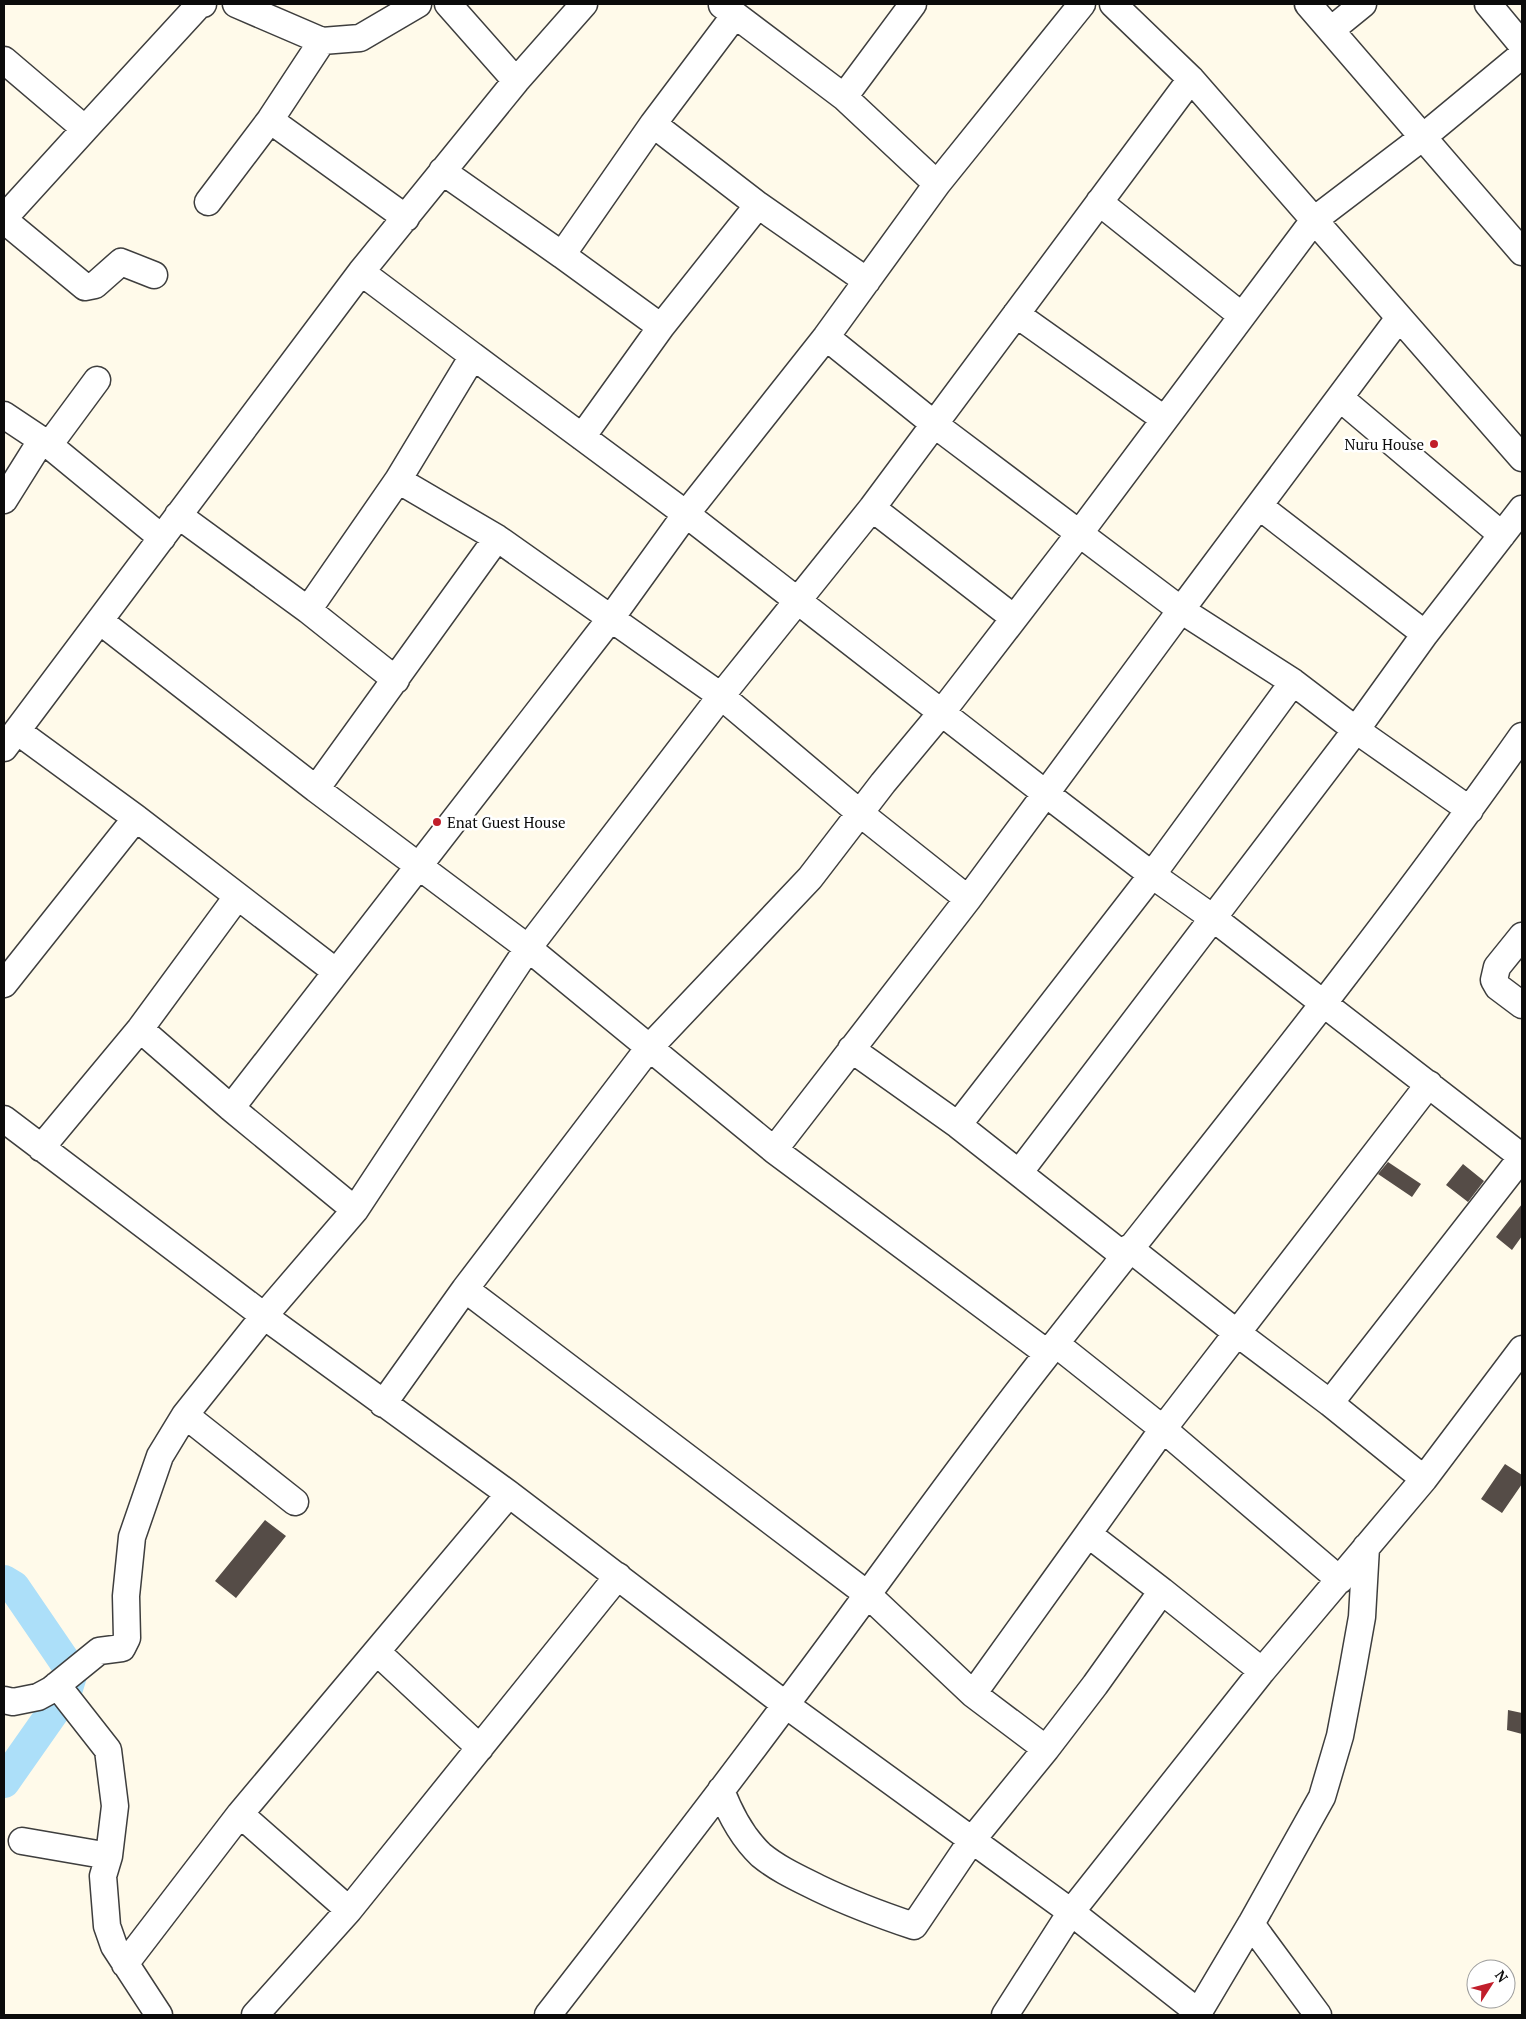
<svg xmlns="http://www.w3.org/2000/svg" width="1526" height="2019" viewBox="0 0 1526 2019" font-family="'PT Serif',serif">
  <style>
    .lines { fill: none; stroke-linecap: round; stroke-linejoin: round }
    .river { stroke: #acdff9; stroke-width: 32 }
    .building { fill: #554c47 }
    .minor-casing { stroke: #3e3e3e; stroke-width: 29 }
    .minor { stroke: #fff; stroke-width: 26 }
    .poi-dot { fill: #c11e2b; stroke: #fff; stroke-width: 2 }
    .labels { text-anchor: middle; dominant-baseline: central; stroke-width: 5; stroke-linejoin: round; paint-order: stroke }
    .poi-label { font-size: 15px; fill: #0b0b0b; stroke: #fff; text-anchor: end }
  </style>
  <rect width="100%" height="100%" fill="#fffaea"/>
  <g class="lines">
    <!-- river -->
    <path class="river" d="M4,1581l10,6 58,85 -7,23 -61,87"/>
  </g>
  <!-- building -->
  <path class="building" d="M1388,1162l33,22 -9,13 -34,-23z
    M1463,1164l21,17 -16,21 -22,-17z
    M1522,1204v32l-10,14 -16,-13z
    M1505,1464l17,11v9l-20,29 -21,-14z
    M265,1520l21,16 -50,62 -21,-17z
    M1508,1710l14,3v21l-15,-4z"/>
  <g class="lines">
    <!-- minor casing -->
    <g class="minor-casing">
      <path id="minor" d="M236,4l86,37 38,-3 58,-34
        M448,4l68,77
        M1113,4l78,75 331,379
        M1308,4l214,248
        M1488,4l34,41
        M722,5l122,92 69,-93
        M1331,30l32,-26
        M4,60l81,69 114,-124 4,-1
        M844,97l93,87
        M270,120l136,98
        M442,171l120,84 91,-131 82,-109
        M208,202l62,-82 52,-79
        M1099,202l143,114
        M758,205l109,76
        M4,218l81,-89
        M4,220l81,67 10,-2 26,-23 33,13
        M562,255l99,72 97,-122 -105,-81
        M361,272l112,84 -75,124
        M1016,314l148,105
        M826,337l108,87 247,186 218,-292
        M473,356l213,158 359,279 107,82 61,43 309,239
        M1340,398l162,137
        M4,415l45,30 113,93
        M582,437l79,-110
        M49,445l48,-65
        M4,500l37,-59
        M1259,506l166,128
        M872,508l142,110
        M178,515l130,95 88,70
        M308,610l90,-130 99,58 224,158 140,118 107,85
        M100,621l216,168 181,-251
        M17,731l119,87 199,153
        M4,748l357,-476 155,-191 68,-77
        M316,789l212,159 246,202 273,203
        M1522,936l-25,31 -3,13 4,7 24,18
        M4,984l132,-166
        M140,1029l91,79 124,102
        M851,1049l107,76 165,130
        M231,1108l380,-490 75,-104 140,-177 111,-153 145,-180
        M4,1119l260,197 245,178 277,211 285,207 127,100
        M958,1125l194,-250 141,-193
        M41,1148l99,-119 97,-132
        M774,1150l194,-251 213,-289 112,72 63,48 114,80
        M1019,1173l337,-443 69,-96 97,-125
        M1129,1248l108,85 93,70 94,76
        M465,1289l402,305 106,100 73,55 -74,91 -58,86c-33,-11 -65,-23 -96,-38 -20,-10 -40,-19 -57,-33 -19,-18 -31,-41 -40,-65
        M1056,1344l107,85 -75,105 74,57
        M1330,1403l192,-246
        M383,1404l82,-115 183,-240 162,-171 73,-95 59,-71 137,-178 235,-314 109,-83 99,-82
        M185,1415l110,87
        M1340,1580l-177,-151 266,-345
        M377,1652l103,96
        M57,1685l51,65 7,56 -6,50 -6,20 4,50 7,20 45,69
        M973,1694l115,-160
        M4,1700l9,2 25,-5 13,-7 48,-39 23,-3 5,-10 -1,-42 6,-59 28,-81 25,-41 79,-99 91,-106 173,-262 193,-252 151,-188 319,-429
        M1046,1749l49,-64 67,-94 100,80 162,-192 98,-130
        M240,1814l109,96
        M22,1841l87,15
        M1251,1924l67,91
        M125,1964l115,-150 269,-320
        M255,2015l94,-105 269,-334
        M548,2015c79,-102 159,-204 236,-308 88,-116 171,-236 261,-350 161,-205 327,-408 477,-621
        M1005,2015l66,-103 191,-241
        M1197,2015l54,-91 71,-127 18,-61 12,-63 10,-56 4,-70"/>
    </g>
    <!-- minor -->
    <use href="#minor" class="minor"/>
  </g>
  <!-- markers -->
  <g class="poi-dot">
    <circle cx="1434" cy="444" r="5"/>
    <circle cx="437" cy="822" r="5"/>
  </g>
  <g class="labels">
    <!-- poi labels -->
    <g class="poi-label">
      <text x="1424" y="444">Nuru House</text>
      <text x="447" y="822" text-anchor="start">Enat Guest House</text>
    </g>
  </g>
  <!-- border -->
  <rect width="1526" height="2019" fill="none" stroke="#0b0b0b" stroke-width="10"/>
  <!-- north arrow -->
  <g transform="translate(1491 1984) rotate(54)"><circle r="24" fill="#ffffff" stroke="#9d9d9d"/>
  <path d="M0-4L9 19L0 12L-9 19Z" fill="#c11e2b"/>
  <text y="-8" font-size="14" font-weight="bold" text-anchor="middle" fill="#0b0b0b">N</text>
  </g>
</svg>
